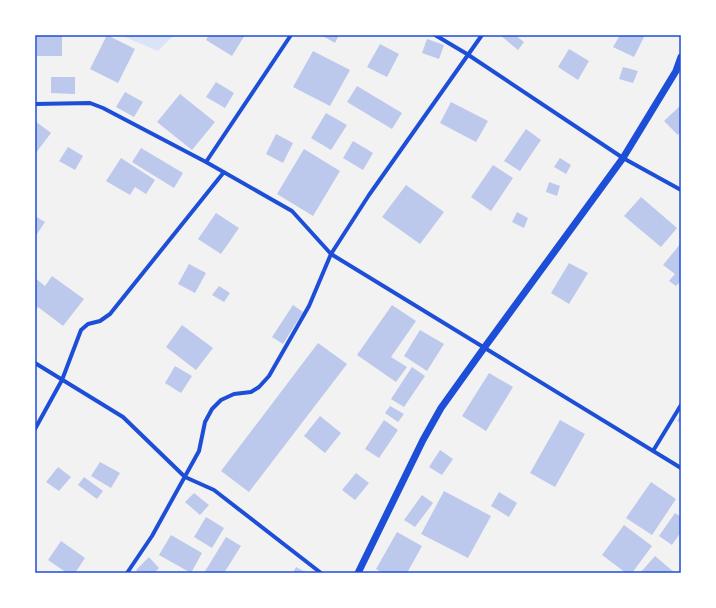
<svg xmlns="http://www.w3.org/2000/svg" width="716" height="608" viewBox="0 0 716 608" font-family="Karla,sans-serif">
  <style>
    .green { fill: #dbe4f7 }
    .building { fill: #bdc9ec }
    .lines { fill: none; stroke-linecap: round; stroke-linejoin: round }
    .minor { stroke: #1d4ed8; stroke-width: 4 }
    .tertiary { stroke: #1d4ed8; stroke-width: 7 }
    .neatline { fill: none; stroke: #1d4ed8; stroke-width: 1.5 }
  </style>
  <rect width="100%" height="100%" fill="#f2f2f2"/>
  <!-- green -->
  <path class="green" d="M120,35h54l-16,16z"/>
  <!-- building -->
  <path class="building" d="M37,35h25v21h-25z
    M107,35l28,14 -17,34 -28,-14z
    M209,35h36l-13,21 -26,-16z
    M321,35h18l-4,8z
    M500,35h15l9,7 -6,8z
    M620,35h25l-11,22 -21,-10z
    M427,39l17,6 -5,14 -17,-6z
    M380,44l19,10 -12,23 -20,-10z
    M569,49l20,12 -11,19 -20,-13z
    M313,51l37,19 -20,36 -37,-19z
    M623,67l15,4 -5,12 -14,-4z
    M51,77h24v17l-24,-1z
    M216,82l18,11 -9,15 -19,-11z
    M357,86l45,27 -10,16 -45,-27z
    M125,92l18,10 -9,15 -18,-10z
    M180,94l35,28 -23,28 -35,-28z
    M451,102l37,19 -12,21 -36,-19z
    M681,105v26l-3,4 -14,-14z
    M326,113l21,12 -16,25 -20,-12z
    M35,121l16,12 -16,21z
    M526,129l15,11 -21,31 -16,-10z
    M276,134l17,9 -10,20 -17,-9z
    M353,141l20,12 -10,17 -20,-12z
    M68,147l15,9 -8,14 -16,-9z
    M141,148l42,25 -9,15 -42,-26z
    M304,149l36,22 -27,45 -36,-22z
    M121,158l34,22 -9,14 -11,-7 -5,8 -24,-14z
    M560,158l11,7 -5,9 -12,-7z
    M493,165l20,13 -22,33 -20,-14z
    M549,182l11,4 -3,10 -11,-4z
    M406,185l38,27 -24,32 -38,-27z
    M641,197l36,31 -16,19 -37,-31z
    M517,212l11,6 -4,10 -12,-6z
    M216,213l23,15 -18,26 -23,-15z
    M35,216l10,6 -10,15z
    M681,243v38l-5,5 -7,-5 6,-7 -12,-9z
    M569,263l19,10 -19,31 -18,-11z
    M189,264l17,9 -11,20 -17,-9z
    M52,276l32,23 -21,27 -25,-19 -3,3v-32l10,8z
    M219,286l11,7 -6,9 -12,-7z
    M293,305l10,7 -20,32 -11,-7z
    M392,305l24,16 -25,36 16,10 -11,15 -39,-27z
    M182,325l31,23 -17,22 -30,-23z
    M420,330l24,14 -17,27 -23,-15z
    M318,343l29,21 -98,128 -28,-21z
    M175,366l17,10 -11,17 -16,-10z
    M412,367l13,9 -21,31 -13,-8z
    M489,373l24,14 -27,44 -24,-15z
    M390,406l14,8 -6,8 -13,-9z
    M681,414v9l-4,-2z
    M320,416l21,17 -16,20 -21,-17z
    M384,420l14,10 -19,28 -14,-9z
    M560,420l25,14 -30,53 -25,-14z
    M440,450l13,9 -11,16 -13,-8z
    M100,462l20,11 -9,15 -20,-12z
    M58,467l13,10 -12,14 -13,-9z
    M356,473l13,10 -14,17 -13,-10z
    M84,477l19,14 -6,8 -19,-14z
    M651,482l25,17 -24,36 -26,-17z
    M444,491l47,25 -23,42 -47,-24z
    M499,492l18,11 -8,14 -18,-11z
    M194,493l15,12 -9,10 -15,-13z
    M422,495l11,8 -18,24 -11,-7z
    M675,513l6,4v15l-9,13 -13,-9z
    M206,517l18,11 -12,20 -18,-11z
    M624,525l28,21 -20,27h-6l-24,-18z
    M397,532l25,14 -15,27h-24l-7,-4z
    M171,535l31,18 -11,20 -32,-18z
    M226,537l15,9 -17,27h-20z
    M61,541l24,17 -10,15h-8l-19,-13z
    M655,556l20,17h-35z
    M149,557l10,11 -5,5h-15l-3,-3z
    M296,567l11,6h-14z"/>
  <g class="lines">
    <!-- minor -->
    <path class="minor" d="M435,35l32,19 156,104 58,32
      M35,104l55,-1 13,5 103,54 86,49 39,43 350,214
      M206,162l85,-127
      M35,363l88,54 62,60 29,13 107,83
      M35,429l27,-49 19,-50 7,-6 12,-3 10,-7 114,-142
      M653,451l28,-46
      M127,573l25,-37 47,-85 6,-29 7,-13 9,-9 13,-6 17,-2 8,-5 10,-11 40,-70 22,-52 38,-59 113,-160"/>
    <!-- tertiary -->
    <path class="tertiary" d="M358,573l65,-133 18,-32 43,-60 139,-190 53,-87 5,-14"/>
  </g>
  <!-- border -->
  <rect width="716" height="608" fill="none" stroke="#ffffff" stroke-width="72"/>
  <rect x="36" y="36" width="644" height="536" class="neatline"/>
</svg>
